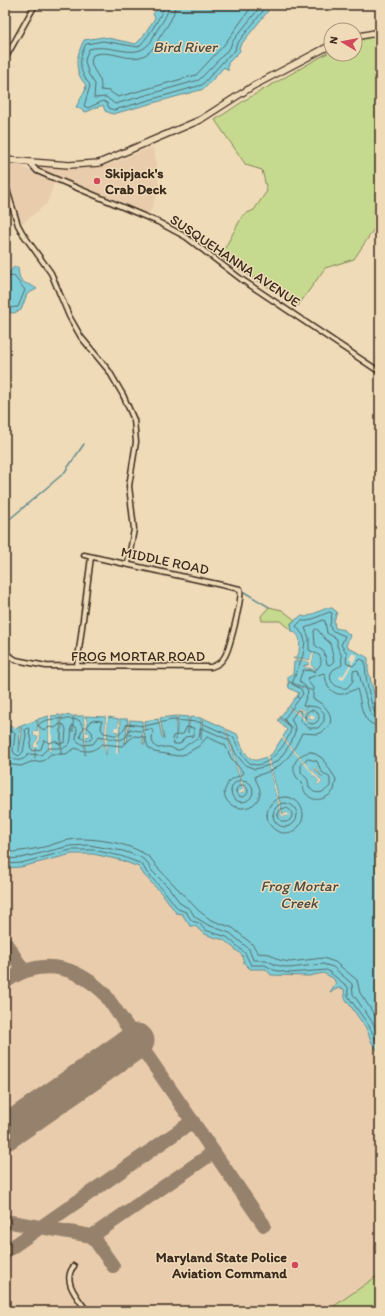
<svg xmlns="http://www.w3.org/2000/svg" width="385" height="1316" viewBox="0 0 385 1316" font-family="Itim,sans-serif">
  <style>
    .built { fill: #e9ccac }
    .green { fill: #c6da8f; stroke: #808256 }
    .water { fill: #7dcdd8; stroke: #638c8e }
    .pier { fill: #f0dbb9 }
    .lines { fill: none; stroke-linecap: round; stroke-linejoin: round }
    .shore { stroke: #556b68; stroke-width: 1 }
    .stream { stroke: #638c8e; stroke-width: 1.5 }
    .taxiway { stroke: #96826c; stroke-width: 14 }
    .runway { stroke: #96826c; stroke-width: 35 }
    .street-casing { stroke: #3b2a1e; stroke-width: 7 }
    .secondary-casing { stroke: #3b2a1e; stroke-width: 8 }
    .street { stroke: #f0dbb9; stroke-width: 4 }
    .secondary { stroke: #f0dbb9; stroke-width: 5.5 }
    .poi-dot { fill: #d1495b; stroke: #f0dbb9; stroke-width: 1.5 }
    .labels { text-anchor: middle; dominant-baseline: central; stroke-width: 3; stroke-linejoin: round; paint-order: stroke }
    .poi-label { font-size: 14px; font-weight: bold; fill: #3b2a1e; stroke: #f0dbb9; text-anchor: start }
    .street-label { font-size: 14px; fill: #3b2a1e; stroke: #f0dbb9 }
    .water-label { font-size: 15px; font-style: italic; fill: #484b43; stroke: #f0dbb9 }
  </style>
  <rect width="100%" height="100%" fill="#f0dbb9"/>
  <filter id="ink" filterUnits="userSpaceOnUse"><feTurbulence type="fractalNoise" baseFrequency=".025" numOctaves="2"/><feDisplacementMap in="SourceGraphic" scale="8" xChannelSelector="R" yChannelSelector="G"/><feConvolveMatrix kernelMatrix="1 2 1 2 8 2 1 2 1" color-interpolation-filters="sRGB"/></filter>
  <g filter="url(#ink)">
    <!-- built -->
    <path class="built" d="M153,147l5,26 1,18 -10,23 -108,-45 1,-2 50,1 18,-4z
      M5,162l15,4 35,15 -8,22 -25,21 -17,-51z
      M81,851l59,11 77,74 22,15 81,21 14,5 14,12 32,59v263h-375v-447z"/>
    <!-- green -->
    <path class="green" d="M368,37l12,1v182l-26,39 -29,9 -27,38 -78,-49 23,-42 11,-5 13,-19 -5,-21 -16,-5 -31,-45 30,-20 86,-49v3h24v-12z
      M269,607l13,3 13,10 -4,3 1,8 -12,-10h-18l-1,-5z
      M380,1274v37h-53z"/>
    <!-- water -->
    <path class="water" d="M161,5h104l3,6 -29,36 1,4 -12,12v8l-4,-4 -20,22 -91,25 -8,-3 -2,-6 -17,7 -10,-5 9,-16 1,-6c-13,-14 -10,-29 -2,-45l19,-3 33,7c8,-7 13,-17 19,-26l-2,-4z
      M14,267h4c1,20 9,14 19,22l-10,5 -6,16 -7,3 -9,-1v-28l2,-2 -2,-8 4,-1z
      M327,608h5l5,4 -3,9 1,7 9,2 6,5 -4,11c8,6 15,7 22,12v12l12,46v338l-8,-11 -6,-15 -21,-30 -1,-9 -5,-1 -9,4 6,-9 -3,-5 -10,-5 -14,3 -38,-1 -5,-6h-16l-6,-6 -2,-8 -18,-15 -14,-4 -7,-3 -8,-7h-5l-8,-12 -6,-1 -11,-16 -21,-22 -5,-8 -19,-7 -27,-6h-21l-51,13 -16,1v-144l11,5 4,-3 -1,26 3,-18 -1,-8 16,-6 1,11h-4v5h4v3l-4,5 1,14v-11l5,-7 -2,-21 11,-3v35h2v-35l9,-1 1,40 1,-40 11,1v16l1,-16h10l1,39 1,-19h3l-3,-3 1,-12 -2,-5 21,1 -1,21 -5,1 5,1v4l-3,1h3l1,10 2,-38 11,2 -1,8 -4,4h4v22l2,-27 2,-2h-2v-5h8l-3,24h2l1,-8h4l-4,-1 2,-14 12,1 1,23h2l-1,-23 14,-2 4,18 2,2 -4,-21 16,-2v24l2,-24 10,1v16l2,-16 11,1v22l2,-22 22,10 18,62 -3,4 5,-3 -19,-62 11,5c3,7 7,23 17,26 3,1 9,-2 12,-3l16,60 6,-2v-2l-5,1 -15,-58 4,-2 10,-16 32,36 -2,3 2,-2 5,6 -2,2 1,2 4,-3 -9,-11 2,-2 8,9 -7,-10 -4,3 -29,-34 4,-7 -9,-10 1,-2 16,12 -15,-13 8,-10 20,15 1,-1 -11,-8 2,-3 13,10 3,-3 -7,-1 -5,-4 4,-7 -4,6 -5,-3 -3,4 -7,-6 7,-9 3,1 -2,-2 2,-3 -10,-5 -1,-6 25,9 -25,-10v-5l5,-2 1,-12h3v-2l-4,-2 17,4 -1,3h-5v2l11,5 -10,-6 12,3 -6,-3 3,-12h-2l-2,6 -15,-3 4,-3c0,-10 4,-18 -7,-23l-1,-8 10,-7 5,1z"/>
    <!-- pier -->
    <path class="pier" d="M312,653l2,1 -3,12 6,3 -12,-2 10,5 -11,-5 5,-2 1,-3 -17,-4 17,2z
      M352,653l4,2 2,-1 -15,26 -4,-2 2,-3 2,1 9,-15 -3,-2z
      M309,705l-5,7 5,4 2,-2 5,3 -3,3 -13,-10 -2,3 11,8 -1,2 -20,-16 8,5 3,-4 5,3z
      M49,716h2l1,23 -1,12h-2z
      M84,716l3,5 -1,12h3v3h-3v19z
      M106,717h2l-2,38 -1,-10h-3l-2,4 1,-5h4v-4l-5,-1 5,-1z
      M38,719l2,21 -3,2 1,5h-3l-1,10v-13l4,-5v-3h-4v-5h4z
      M119,719l1,5h2l-3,2 -1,28 -2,-1 2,-22h-4l1,-4h3z
      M225,728l1,1 19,62 -5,3 -1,-2 4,-3z
      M283,737l24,28 3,-1 -2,2 4,5 4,-3 8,10 -8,-9 -3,2 9,11 -4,3 -1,-2 2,-2 -5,-6 -2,2 1,-3 -31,-36z
      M268,756l14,58 6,-1 1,2 -7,2 -16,-60z"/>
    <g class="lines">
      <!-- shore -->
      <path class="shore" d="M164,5c-1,9 -18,36 -26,42l-35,-6 -17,3c-6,11 -8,23 -1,34 2,4 4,4 5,8l-6,20 4,2 15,-7 4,2 2,5 5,2 88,-25 27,-30 6,-4 1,-6 27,-34 -1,-6
        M169,5c0,9 -9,20 -13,27 -3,4 -4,10 -8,13 -15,15 -37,-2 -59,4l-3,7 -1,6 4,13 6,9 -1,14 12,-1 9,7 84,-24 31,-32 2,-6 25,-31v-6
        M175,5c0,11 -8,21 -14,30 -3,4 -4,9 -8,13 -18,22 -38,-1 -60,7 -5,10 3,16 7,25 1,3 1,6 1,10l8,1 9,6 78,-22 28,-30 26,-36 1,-4
        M5,277l9,-1 11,14 -7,17 -13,1
        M317,629l7,9 6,5 4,18 -4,4 -3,-1 -3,-12 -9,-7 -1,-14z
        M305 717a7 7 0 1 1 14 0a7 7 0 1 1-14 0Z
        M187,727l7,1v8l-9,1 -5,7h-6l-2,-5 1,-3 10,-2z
        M5,728l10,5 -2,18 2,3 4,2 4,-4 3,-17 -1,-5 3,-2 2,1 -1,5 3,6 -2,7 3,4 8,-2 3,-9 5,3 6,-2 5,3 5,-2 1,-13 -2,-4 -4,-1 -5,4 -5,-1 -6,3 -6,-4c5,-10 31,-7 41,-6l5,8 -3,4 -1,5 5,3h5l3,-3 -1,-5 -5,-5 5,-7 10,1 -1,8 3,4c17,3 14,5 23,-9l17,2 28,-6 27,2 34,15c5,9 8,19 17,26 15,10 39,-21 41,-34l-7,-10 19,-25 -2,-5 -9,-5 11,-29 2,-14 -2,-6 -7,-9 5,-5h7l21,-9 3,1 -2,12 1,5 14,6 -4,9 6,8 -1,9 7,4 7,-7 5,2c0,15 4,37 10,52l5,2
        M5,734l5,3 -1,18c7,8 14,6 20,-1l12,1 7,-7c18,0 25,2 23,-21l2,-2 4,3 -1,12 7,5 10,-1 6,-8 21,4 6,-3 4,-8 8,2 13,-2 2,2 -1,9c4,13 9,6 17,7 3,0 5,3 9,3 5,0 6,-3 10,-6 7,-6 12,-1 12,-15l2,-1 27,12 7,14 9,11 10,4 15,-4 8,-4 13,-18 5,-14 -5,-10 7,-9 3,1v11l8,6h9l6,-7v-8c-7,-9 -13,-6 -21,-7l5,-14 -3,-6 -6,-5 4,-11 11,1c7,-4 9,-10 5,-16l-10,-5v-12l-4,-10 18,-8 2,1 2,12 10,6v7l4,8 1,11c-3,2 -7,3 -9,5 -8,10 4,20 14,18l6,-7v-10l5,-1 12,43 4,5 6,2
        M312,752l10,6 14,21 -2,11c-7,10 -22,14 -29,2 -2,-3 -2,-6 -3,-9 -2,-3 -5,-4 -6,-7 -7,-12 4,-24 16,-24z
        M308,759l9,2 4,10 9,7v8c-9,11 -22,8 -22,-6l-7,-8v-8z
        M5,760l7,5 9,1 10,-4 12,-1 8,-7h15l9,-6c11,5 18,4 27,-4l20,2 12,-10 11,1 3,10 6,5 24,4 7,-2 14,-8 8,-9 18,8 6,13 12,14 -1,2 -13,7 -5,11c2,21 32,21 36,2 1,-8 -5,-12 -5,-18 27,-7 36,-19 47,-43l16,1c22,-9 12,-28 -5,-35v-11l-6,-8 1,-2 16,-5 4,14c12,13 17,5 29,2 5,14 3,36 23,37
        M231 791a11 11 0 1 1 22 0a11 11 0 1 1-22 0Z
        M236 791a6 6 0 1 1 12 0a6 6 0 1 1-12 0Z
        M267 815a18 18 0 1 1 36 0a18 18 0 1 1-36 0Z
        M273 815a12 12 0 1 1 24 0a12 12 0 1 1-24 0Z
        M278 815a7 7 0 1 1 14 0a7 7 0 1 1-14 0Z
        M5,853c15,-2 28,-3 43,-7 7,-2 13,-5 21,-6 21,-4 78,4 87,26l43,45 12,9 22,8 19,16 6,9 12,1 9,6 11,2 33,-4 12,4 22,18 3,13 20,30
        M5,859l16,-1 49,-12 19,-1 34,6 17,6 7,5 4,8 18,18 12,16 9,5 5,8 13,8 22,8 19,16 4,11h13l10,5 14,3 33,-4 10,3 19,17 1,10 20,29 7,16
        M5,864l16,-1 50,-13h22l28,6 21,8 5,9 18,19 13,17 8,3 6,9 7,2 6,7 22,7 18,16 6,12h14l9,5 15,3 38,-3 21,17v9l21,30 11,21"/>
      <!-- stream -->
      <path class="stream" d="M5,523l59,-50 20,-29
        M244,592l25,15"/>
      <!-- taxiway -->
      <path class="taxiway" d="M5,942l19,29
        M5,982c36,-25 69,-17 99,11l160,232
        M5,1221l87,15 122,-84
        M92,1236l21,30
        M5,1252l188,-131"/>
      <!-- runway -->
      <path class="runway" d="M5,1133l132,-92"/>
      <!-- street casing -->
      <g class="street-casing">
        <path id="street" d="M5,59l30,-54
          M29,162l8,9 121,51 28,15 55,42 139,93
          M5,183l13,42 5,9 28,39 18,43 12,21 28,34 14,24 11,25 2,22 -7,44 5,43 -6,34
          M5,653l11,7 30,6 165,1c7,-2 11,-5 14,-11 5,-9 18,-60 15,-67l-156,-34
          M77,666l14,-109
          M74,1266c-13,15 4,32 13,45"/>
      </g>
      <!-- secondary casing -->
      <g class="secondary-casing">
        <path id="secondary" d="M355,37l25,-5
          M5,160l64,5 30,-2 101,-43 53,-34 78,-41"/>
      </g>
      <!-- street -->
      <use href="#street" class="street"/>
      <!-- secondary -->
      <use href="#secondary" class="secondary"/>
    </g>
  </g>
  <!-- markers -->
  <g class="poi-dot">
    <circle cx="97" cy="181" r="4"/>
    <circle cx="295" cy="1265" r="4"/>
  </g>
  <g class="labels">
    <!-- poi labels -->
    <g class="poi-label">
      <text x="105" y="173">Skipjack's<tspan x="105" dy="16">Crab Deck</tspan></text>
      <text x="287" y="1257" text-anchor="end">Maryland State Police<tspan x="287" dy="16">Aviation Command</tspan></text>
    </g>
    <!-- street labels -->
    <g class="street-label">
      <text transform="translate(235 261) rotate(34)">SUSQUEHANNA AVENUE</text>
      <text transform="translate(165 561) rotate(12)">MIDDLE ROAD</text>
      <text x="138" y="656">FROG MORTAR ROAD</text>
    </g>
    <!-- water labels -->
    <g class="water-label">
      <text x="185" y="47">Bird River</text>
      <text x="299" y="886">Frog Mortar<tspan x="299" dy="17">Creek</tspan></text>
    </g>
  </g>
  <!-- margin -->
  <rect width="385" height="1316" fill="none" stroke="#f0dbb9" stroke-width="20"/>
  <rect x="10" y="10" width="365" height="1296" fill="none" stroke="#3b2a1e" stroke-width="1.5" filter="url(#ink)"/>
  <!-- north arrow -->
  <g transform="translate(343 42) rotate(280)"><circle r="19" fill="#f0dbb9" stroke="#a8947b"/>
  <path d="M0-3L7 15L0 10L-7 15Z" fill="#d1495b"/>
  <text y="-6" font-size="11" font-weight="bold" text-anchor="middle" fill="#3b2a1e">N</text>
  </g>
</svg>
